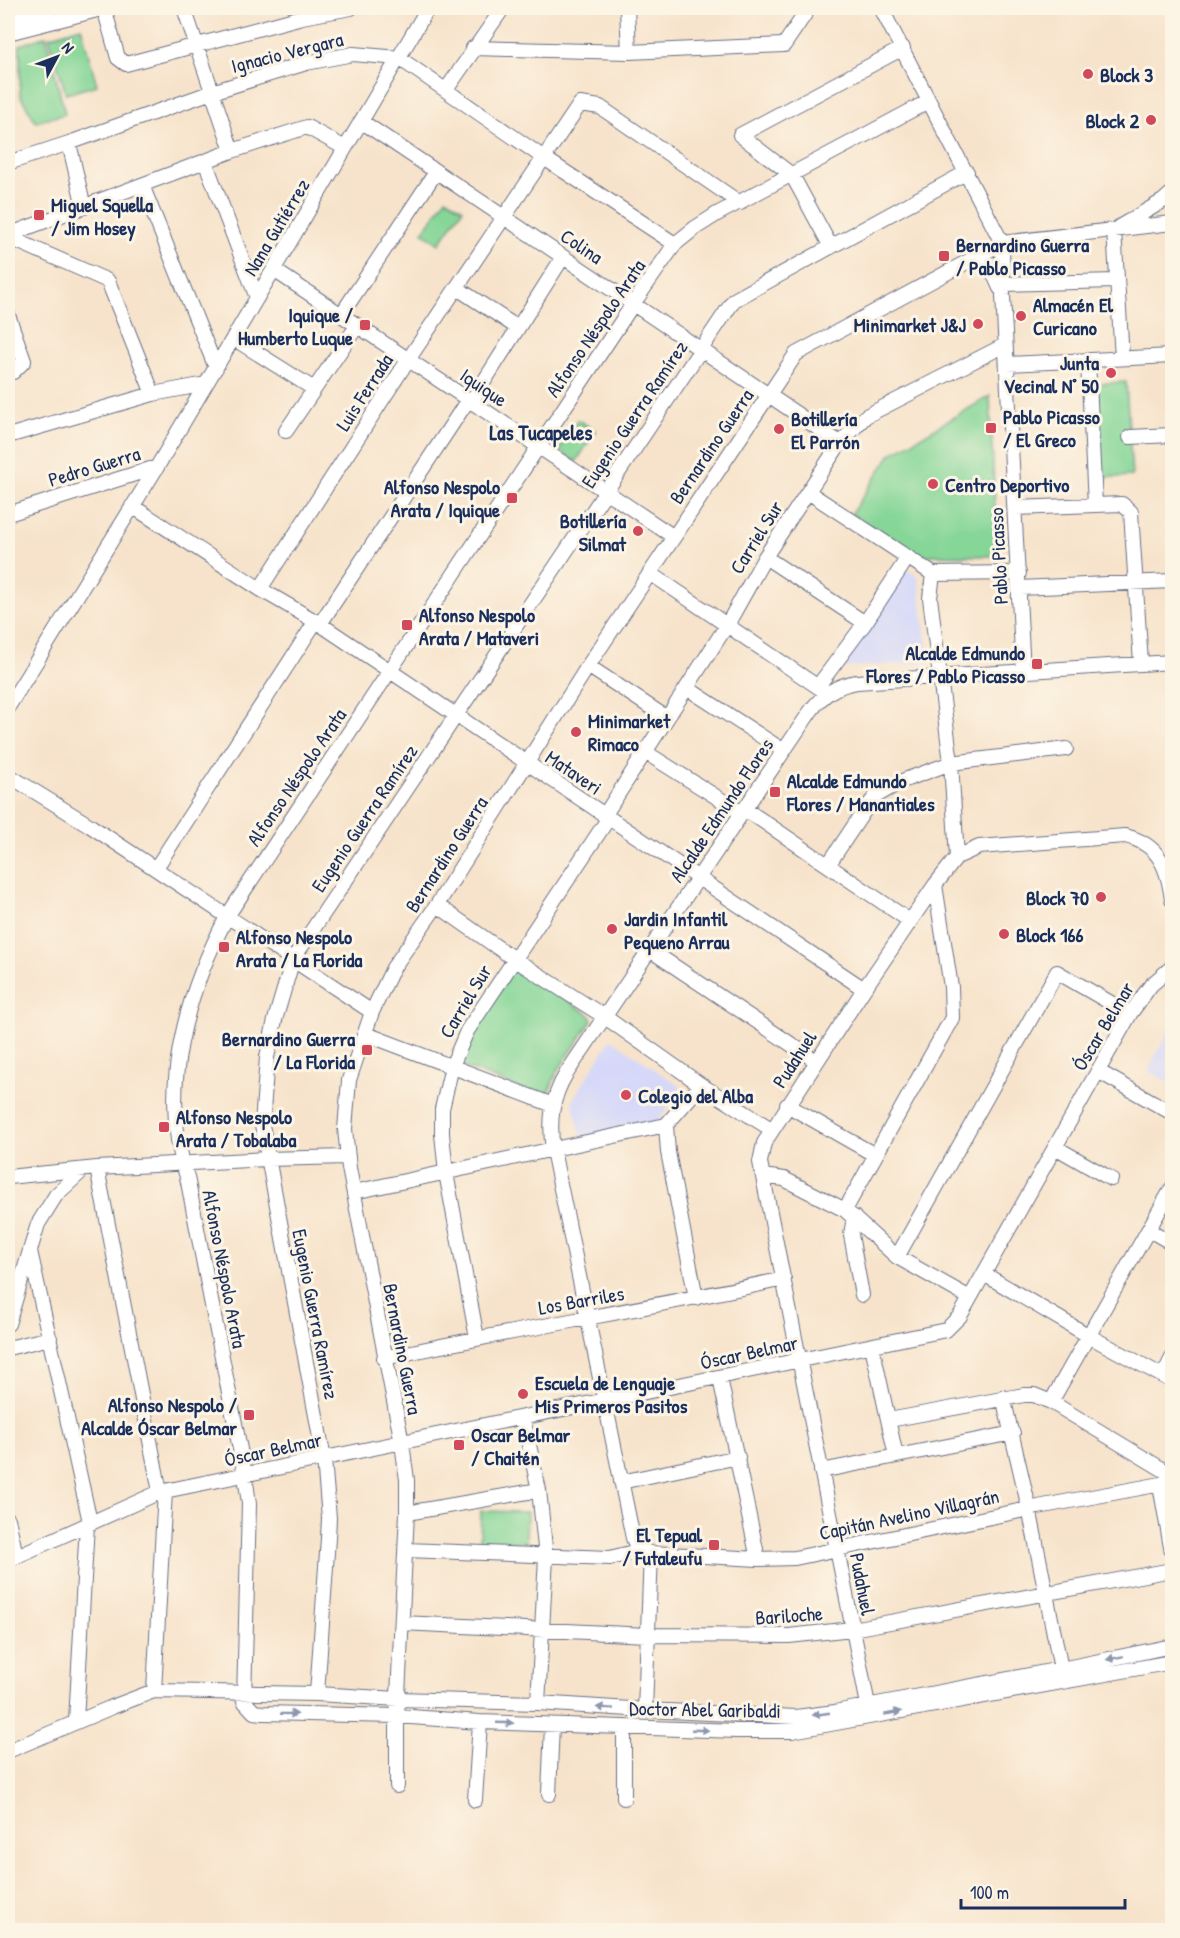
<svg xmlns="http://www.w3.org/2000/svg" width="1180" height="1938" viewBox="0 0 1180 1938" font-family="'Patrick Hand',sans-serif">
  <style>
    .built { fill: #d5d8f9 }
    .green { fill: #85d697; stroke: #50827a; stroke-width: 1.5 }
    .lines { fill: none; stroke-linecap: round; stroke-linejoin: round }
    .minor-casing { stroke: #686e84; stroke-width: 16 }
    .major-casing { stroke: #686e84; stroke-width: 20 }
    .minor { stroke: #fff; stroke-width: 14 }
    .major { stroke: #fff; stroke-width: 16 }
    .oneway { fill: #8d97ae }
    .poi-dot { fill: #d1495b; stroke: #fcf5e5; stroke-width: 2 }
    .labels { text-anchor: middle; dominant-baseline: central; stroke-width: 6; stroke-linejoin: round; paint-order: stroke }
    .street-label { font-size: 20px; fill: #1b2f5e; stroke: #fcf5e5 }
    .poi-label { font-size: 20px; font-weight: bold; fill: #1b2f5e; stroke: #fcf5e5; text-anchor: start }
    .neighbourhood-label { font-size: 21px; font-weight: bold; fill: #1b2f5e; stroke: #fcf5e5 }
  </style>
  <rect width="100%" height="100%" fill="#fcf5e5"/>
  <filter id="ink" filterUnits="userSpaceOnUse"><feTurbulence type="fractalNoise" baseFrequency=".0167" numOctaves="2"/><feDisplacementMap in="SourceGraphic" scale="12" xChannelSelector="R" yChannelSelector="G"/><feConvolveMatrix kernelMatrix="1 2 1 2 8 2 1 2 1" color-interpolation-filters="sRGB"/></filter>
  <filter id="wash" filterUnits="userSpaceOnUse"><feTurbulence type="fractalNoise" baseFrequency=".008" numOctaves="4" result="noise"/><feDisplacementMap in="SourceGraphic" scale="24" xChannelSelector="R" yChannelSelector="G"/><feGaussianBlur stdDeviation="1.35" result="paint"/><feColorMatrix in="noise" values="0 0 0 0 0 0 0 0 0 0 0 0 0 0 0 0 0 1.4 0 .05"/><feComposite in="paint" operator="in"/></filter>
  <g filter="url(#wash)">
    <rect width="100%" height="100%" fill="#f7e3cb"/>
    <!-- built -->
    <path class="built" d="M905,569l13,7 11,86 -88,6z
      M1172,1024v60l-24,-13z
      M611,1039l71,49 -26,36 -74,15 -10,-38z"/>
    <!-- green -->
    <path class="green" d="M81,27l16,58 -31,9 -17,-57z
      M46,36l19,78 -29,8 -16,-27v-50z
      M446,198l17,11 -24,35 -16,-12z
      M1126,382l6,94 -37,2 -4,-94z
      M990,396l7,160 -82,-1 -64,-41 40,-60z
      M578,420l18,11 -20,31 -17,-12z
      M518,968l72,47 2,6 -34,49 -8,19 -9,8 -77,-30 -5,-6 52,-89z
      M481,1511l46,1 -1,30 -46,-1z"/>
  </g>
  <g filter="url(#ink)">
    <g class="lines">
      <!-- minor casing -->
      <g class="minor-casing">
        <path id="minor" d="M104,8l14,50 8,6 176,-47 49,-9
          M184,8l48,143
          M627,8l2,44
          M881,8l121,235 1,52 20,377
          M8,33l97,-25
          M473,48l156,4 155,-7 25,-37
          M446,90l57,-82
          M929,101l-212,113 -22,14 -20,16 -42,60 -405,611c-42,78 -70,175 -41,262l58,298 4,29 -5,197 10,11 9,1 134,3 83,6 257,9h55l380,-69
          M361,121l479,322
          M69,143l15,64
          M205,161l52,137
          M8,163l61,-20 143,-51 94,-29 47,-9 46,4 145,100 131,86
          M142,185l74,183
          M1119,227l44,-26 9,-8
          M1114,230l8,128
          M8,235l224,-84 75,-24 38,21
          M8,237l100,44 45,113
          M831,247l-39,-72 -52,-40 163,-87
          M976,258c14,7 18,16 24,30
          M274,270l400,267
          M1002,284l114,-3
          M457,288l61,40
          M8,315l16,46 -11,11 -5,1
          M341,315l95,-143
          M233,338l81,51
          M1088,361l7,144
          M1007,364l165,-8
          M471,402l92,-145
          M286,431l71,-105
          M8,436l145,-42 53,-10
          M1130,437l42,-2
          M808,492l125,82 86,-1
          M132,506l128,83 60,35 544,365
          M1015,508l107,-4 9,8 10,152
          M8,514l149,-47
          M765,557l100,66
          M650,573l177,120
          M933,574l-3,24 21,165 6,94
          M1020,588l152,-7
          M260,589l148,-229 172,-256 20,3 140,96
          M320,624l148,-224
          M1172,662l-315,20c-21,3 -35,13 -47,30l-244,362c-15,25 -17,48 -13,76l80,388c3,9 8,13 18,15l107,6 37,-1 243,-51 134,-25
          M588,666l79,52
          M818,686l47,-63 43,-66
          M687,688l97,63
          M8,707l149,-240 271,-459
          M645,752l97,61
          M8,775l81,50 283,187
          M745,809l165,112
          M604,816l123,-191 38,-68 75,-114 26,-27 139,-71
          M828,865l36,-54 12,-15 26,-15 49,-18 115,-14
          M156,868l160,-247
          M437,905l77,54 91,58 96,68 70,44
          M650,950l166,111
          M366,1034l187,71
          M1098,1071l74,42
          M787,1105l88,50
          M1055,1147l56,32
          M97,1168l63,324
          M763,1176l21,3 61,31 52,47 73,41
          M8,1177l89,-9 170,-9 81,-2
          M354,1192l312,-67
          M845,1210l107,-192 -1,-31 -16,-102
          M854,1217l-3,18 11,60
          M1149,1230l23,13
          M30,1251l60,271
          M897,1257l160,-285 73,42
          M984,1274l105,62 83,45
          M696,1298l-28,-146 -2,-27 35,-40
          M8,1324l30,-100 18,-29 27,-25
          M477,1338l-31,-165 -4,-39v-25l10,-43 15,-35 141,-212
          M872,1346l24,110
          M8,1348l42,-10
          M384,1358c133,-29 267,-50 400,-79
          M1163,1376l9,-18
          M720,1378l38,181
          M1003,1397l26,111 32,161
          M1051,1402l121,-214
          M523,1418l16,72 7,67 -8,146
          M889,1420l135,-25h10l17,7 121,73
          M821,1471l192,-38
          M621,1482l117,-25
          M1160,1485l12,68
          M407,1513l132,-23
          M8,1519l8,37
          M406,1550l204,8 20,-5 9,-5
          M8,1560l152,-68 786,-162 14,-14 170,-302 21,-29 21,-18
          M402,1623l245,12 142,1 63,-7 320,-59
          M154,1691l11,-200
          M317,1694l11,-156 1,-20 -5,-59 -62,-334 5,-68 8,-37 18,-61 441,-659 233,-128
          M868,1705l-108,-543 4,-19 100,-154 71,-104 22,-28 22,-10 146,-11c34,8 43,31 47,64
          M645,1710l6,-157
          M76,1721l11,-197
          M8,1751l104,-44 42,-16 163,3 81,5 140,4 107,7 151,7 39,-5 226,-43 111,-23
          M397,1786v-70l10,-203v-33l-5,-37 -53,-275 -4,-39 4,-49 23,-68 21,-44 44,-63 151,-239 208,-312 206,-111 170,-20
          M549,1794l3,-69
          M624,1798v-71
          M475,1800l5,-78"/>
      </g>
      <!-- major casing -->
      <g class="major-casing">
        <path id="major" d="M8,19l42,-11"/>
      </g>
      <!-- minor -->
      <use href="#minor" class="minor"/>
      <!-- major -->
      <use href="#major" class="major"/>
    </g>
    <!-- one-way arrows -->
    <defs><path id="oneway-solid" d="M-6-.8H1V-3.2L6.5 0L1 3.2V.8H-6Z" transform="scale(1.5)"/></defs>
    <g class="oneway">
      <use href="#oneway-solid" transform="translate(1115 1658) rotate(168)"/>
      <use href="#oneway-solid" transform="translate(605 1708) rotate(-176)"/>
      <use href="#oneway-solid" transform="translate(893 1713) rotate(-10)"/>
      <use href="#oneway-solid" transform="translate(289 1714) rotate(1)"/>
      <use href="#oneway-solid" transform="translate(821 1714) rotate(172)"/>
      <use href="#oneway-solid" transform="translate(505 1723) rotate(2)"/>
      <use href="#oneway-solid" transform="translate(700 1730) rotate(2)"/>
    </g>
  </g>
  <!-- markers -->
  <g class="poi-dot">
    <circle cx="1088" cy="74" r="6"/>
    <circle cx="1151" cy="120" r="6"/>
    <rect x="33" y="209" width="12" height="12" rx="3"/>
    <rect x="938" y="250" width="12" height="12" rx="3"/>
    <circle cx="1021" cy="316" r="6"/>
    <circle cx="978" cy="324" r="6"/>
    <rect x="359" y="319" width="12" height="12" rx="3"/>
    <circle cx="1111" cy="373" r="6"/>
    <rect x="985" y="422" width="12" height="12" rx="3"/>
    <circle cx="779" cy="429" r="6"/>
    <circle cx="933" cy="484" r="6"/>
    <rect x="506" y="492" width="12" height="12" rx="3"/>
    <circle cx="638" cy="531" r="6"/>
    <rect x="401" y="619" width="12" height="12" rx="3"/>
    <rect x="1031" y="658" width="12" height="12" rx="3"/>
    <circle cx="576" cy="732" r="6"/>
    <rect x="769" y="786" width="12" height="12" rx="3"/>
    <circle cx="1101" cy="897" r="6"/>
    <circle cx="612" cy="929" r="6"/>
    <circle cx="1004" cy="934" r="6"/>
    <rect x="218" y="941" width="12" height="12" rx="3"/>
    <rect x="361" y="1044" width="12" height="12" rx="3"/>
    <circle cx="626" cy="1095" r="6"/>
    <rect x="158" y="1121" width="12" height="12" rx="3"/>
    <circle cx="523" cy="1394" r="6"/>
    <rect x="243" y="1409" width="12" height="12" rx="3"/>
    <rect x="453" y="1439" width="12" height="12" rx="3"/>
    <rect x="708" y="1539" width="12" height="12" rx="3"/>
  </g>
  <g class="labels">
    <!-- street labels -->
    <g class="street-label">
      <text transform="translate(287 52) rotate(-14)">Ignacio Vergara</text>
      <text transform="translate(276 227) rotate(-59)">Nana Gutiérrez</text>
      <text transform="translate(582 246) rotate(34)">Colina</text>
      <text transform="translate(595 328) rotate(-56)">Alfonso Néspolo Arata</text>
      <text transform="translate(484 387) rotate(34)">Iquique</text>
      <text transform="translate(364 392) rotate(-57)">Luis Ferrada</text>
      <text transform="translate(634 414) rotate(-56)">Eugenio Guerra Ramírez</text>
      <text transform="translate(711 446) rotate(-56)">Bernardino Guerra</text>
      <text transform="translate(94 466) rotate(-17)">Pedro Guerra</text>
      <text transform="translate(756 537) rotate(-58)">Carriel Sur</text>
      <text transform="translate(998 556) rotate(-93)">Pablo Picasso</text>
      <text transform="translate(574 772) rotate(34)">Mataveri</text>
      <text transform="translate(296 777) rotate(-56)">Alfonso Néspolo Arata</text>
      <text transform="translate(721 810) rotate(-56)">Alcalde Edmundo Flores</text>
      <text transform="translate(364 818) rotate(-56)">Eugenio Guerra Ramírez</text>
      <text transform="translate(446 854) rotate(-57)">Bernardino Guerra</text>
      <text transform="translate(465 1001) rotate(-59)">Carriel Sur</text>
      <text transform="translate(1103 1026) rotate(-59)">Óscar Belmar</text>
      <text transform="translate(794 1059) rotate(-57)">Pudahuel</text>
      <text transform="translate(225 1269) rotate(79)">Alfonso Néspolo Arata</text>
      <text transform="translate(581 1300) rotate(-10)">Los Barriles</text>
      <text transform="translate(316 1314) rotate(79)">Eugenio Guerra Ramírez</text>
      <text transform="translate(403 1349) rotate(79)">Bernardino Guerra</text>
      <text transform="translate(749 1352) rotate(-12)">Óscar Belmar</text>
      <text transform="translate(273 1449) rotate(-12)">Óscar Belmar</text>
      <text transform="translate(909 1514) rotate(-12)">Capitán Avelino Villagrán</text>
      <text transform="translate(863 1584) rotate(79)">Pudahuel</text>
      <text transform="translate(789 1615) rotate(-4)">Bariloche</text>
      <text transform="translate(705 1709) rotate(1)">Doctor Abel Garibaldi</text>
    </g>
    <!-- poi labels -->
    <g class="poi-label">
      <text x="1100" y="74">Block 3</text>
      <text x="1139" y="120" text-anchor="end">Block 2</text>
      <text x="51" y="204">Miguel Squella<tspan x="51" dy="23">/ Jim Hosey</tspan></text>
      <text x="956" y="244">Bernardino Guerra<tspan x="956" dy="23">/ Pablo Picasso</tspan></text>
      <text x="1033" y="304">Almacén El<tspan x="1033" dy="23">Curicano</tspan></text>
      <text x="353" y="314" text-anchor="end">Iquique /<tspan x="353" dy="23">Humberto Luque</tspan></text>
      <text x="966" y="324" text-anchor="end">Minimarket J&amp;J</text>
      <text x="1099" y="362" text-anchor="end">Junta<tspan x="1099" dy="23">Vecinal N° 50</tspan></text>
      <text x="1003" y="416">Pablo Picasso<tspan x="1003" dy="23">/ El Greco</tspan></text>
      <text x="791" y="418">Botillería<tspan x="791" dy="23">El Parrón</tspan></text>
      <text x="945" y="484">Centro Deportivo</text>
      <text x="500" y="486" text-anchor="end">Alfonso Nespolo<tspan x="500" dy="23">Arata / Iquique</tspan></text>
      <text x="626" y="520" text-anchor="end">Botillería<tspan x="626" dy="23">Silmat</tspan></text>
      <text x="419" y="614">Alfonso Nespolo<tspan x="419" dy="23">Arata / Mataveri</tspan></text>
      <text x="1025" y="652" text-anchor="end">Alcalde Edmundo<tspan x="1025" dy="23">Flores / Pablo Picasso</tspan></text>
      <text x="588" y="720">Minimarket<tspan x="588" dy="23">Rimaco</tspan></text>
      <text x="787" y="780">Alcalde Edmundo<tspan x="787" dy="23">Flores / Manantiales</tspan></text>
      <text x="1089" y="897" text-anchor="end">Block 70</text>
      <text x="624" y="918">Jardin Infantil<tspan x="624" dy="23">Pequeno Arrau</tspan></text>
      <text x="1016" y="934">Block 166</text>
      <text x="236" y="936">Alfonso Nespolo<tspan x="236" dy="23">Arata / La Florida</tspan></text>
      <text x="355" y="1038" text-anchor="end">Bernardino Guerra<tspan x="355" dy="23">/ La Florida</tspan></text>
      <text x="638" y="1095">Colegio del Alba</text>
      <text x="176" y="1116">Alfonso Nespolo<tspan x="176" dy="23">Arata / Tobalaba</tspan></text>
      <text x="535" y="1382">Escuela de Lenguaje<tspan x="535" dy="23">Mis Primeros Pasitos</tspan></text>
      <text x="237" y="1404" text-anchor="end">Alfonso Nespolo /<tspan x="237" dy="23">Alcalde Óscar Belmar</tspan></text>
      <text x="471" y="1434">Oscar Belmar<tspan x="471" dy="23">/ Chaitén</tspan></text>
      <text x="702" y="1534" text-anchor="end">El Tepual<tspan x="702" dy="23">/ Futaleufu</tspan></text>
    </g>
    <!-- neighbourhood labels -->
    <g class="neighbourhood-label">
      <text x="541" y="432">Las Tucapeles</text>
    </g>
  </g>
  <!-- margin -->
  <rect width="1180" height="1938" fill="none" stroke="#fcf5e5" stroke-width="30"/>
  <!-- north arrow -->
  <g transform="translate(57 57) rotate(49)" stroke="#fcf5e5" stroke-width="4.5" paint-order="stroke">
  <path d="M0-4.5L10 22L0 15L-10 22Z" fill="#1b2f5e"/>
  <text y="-9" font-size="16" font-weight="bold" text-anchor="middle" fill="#1b2f5e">N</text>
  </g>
  <!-- scale -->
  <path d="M961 1899v9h164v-9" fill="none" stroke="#1b2f5e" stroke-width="3"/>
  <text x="970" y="1899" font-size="18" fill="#1b2f5e" stroke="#fcf5e5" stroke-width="4.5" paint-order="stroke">100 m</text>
</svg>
